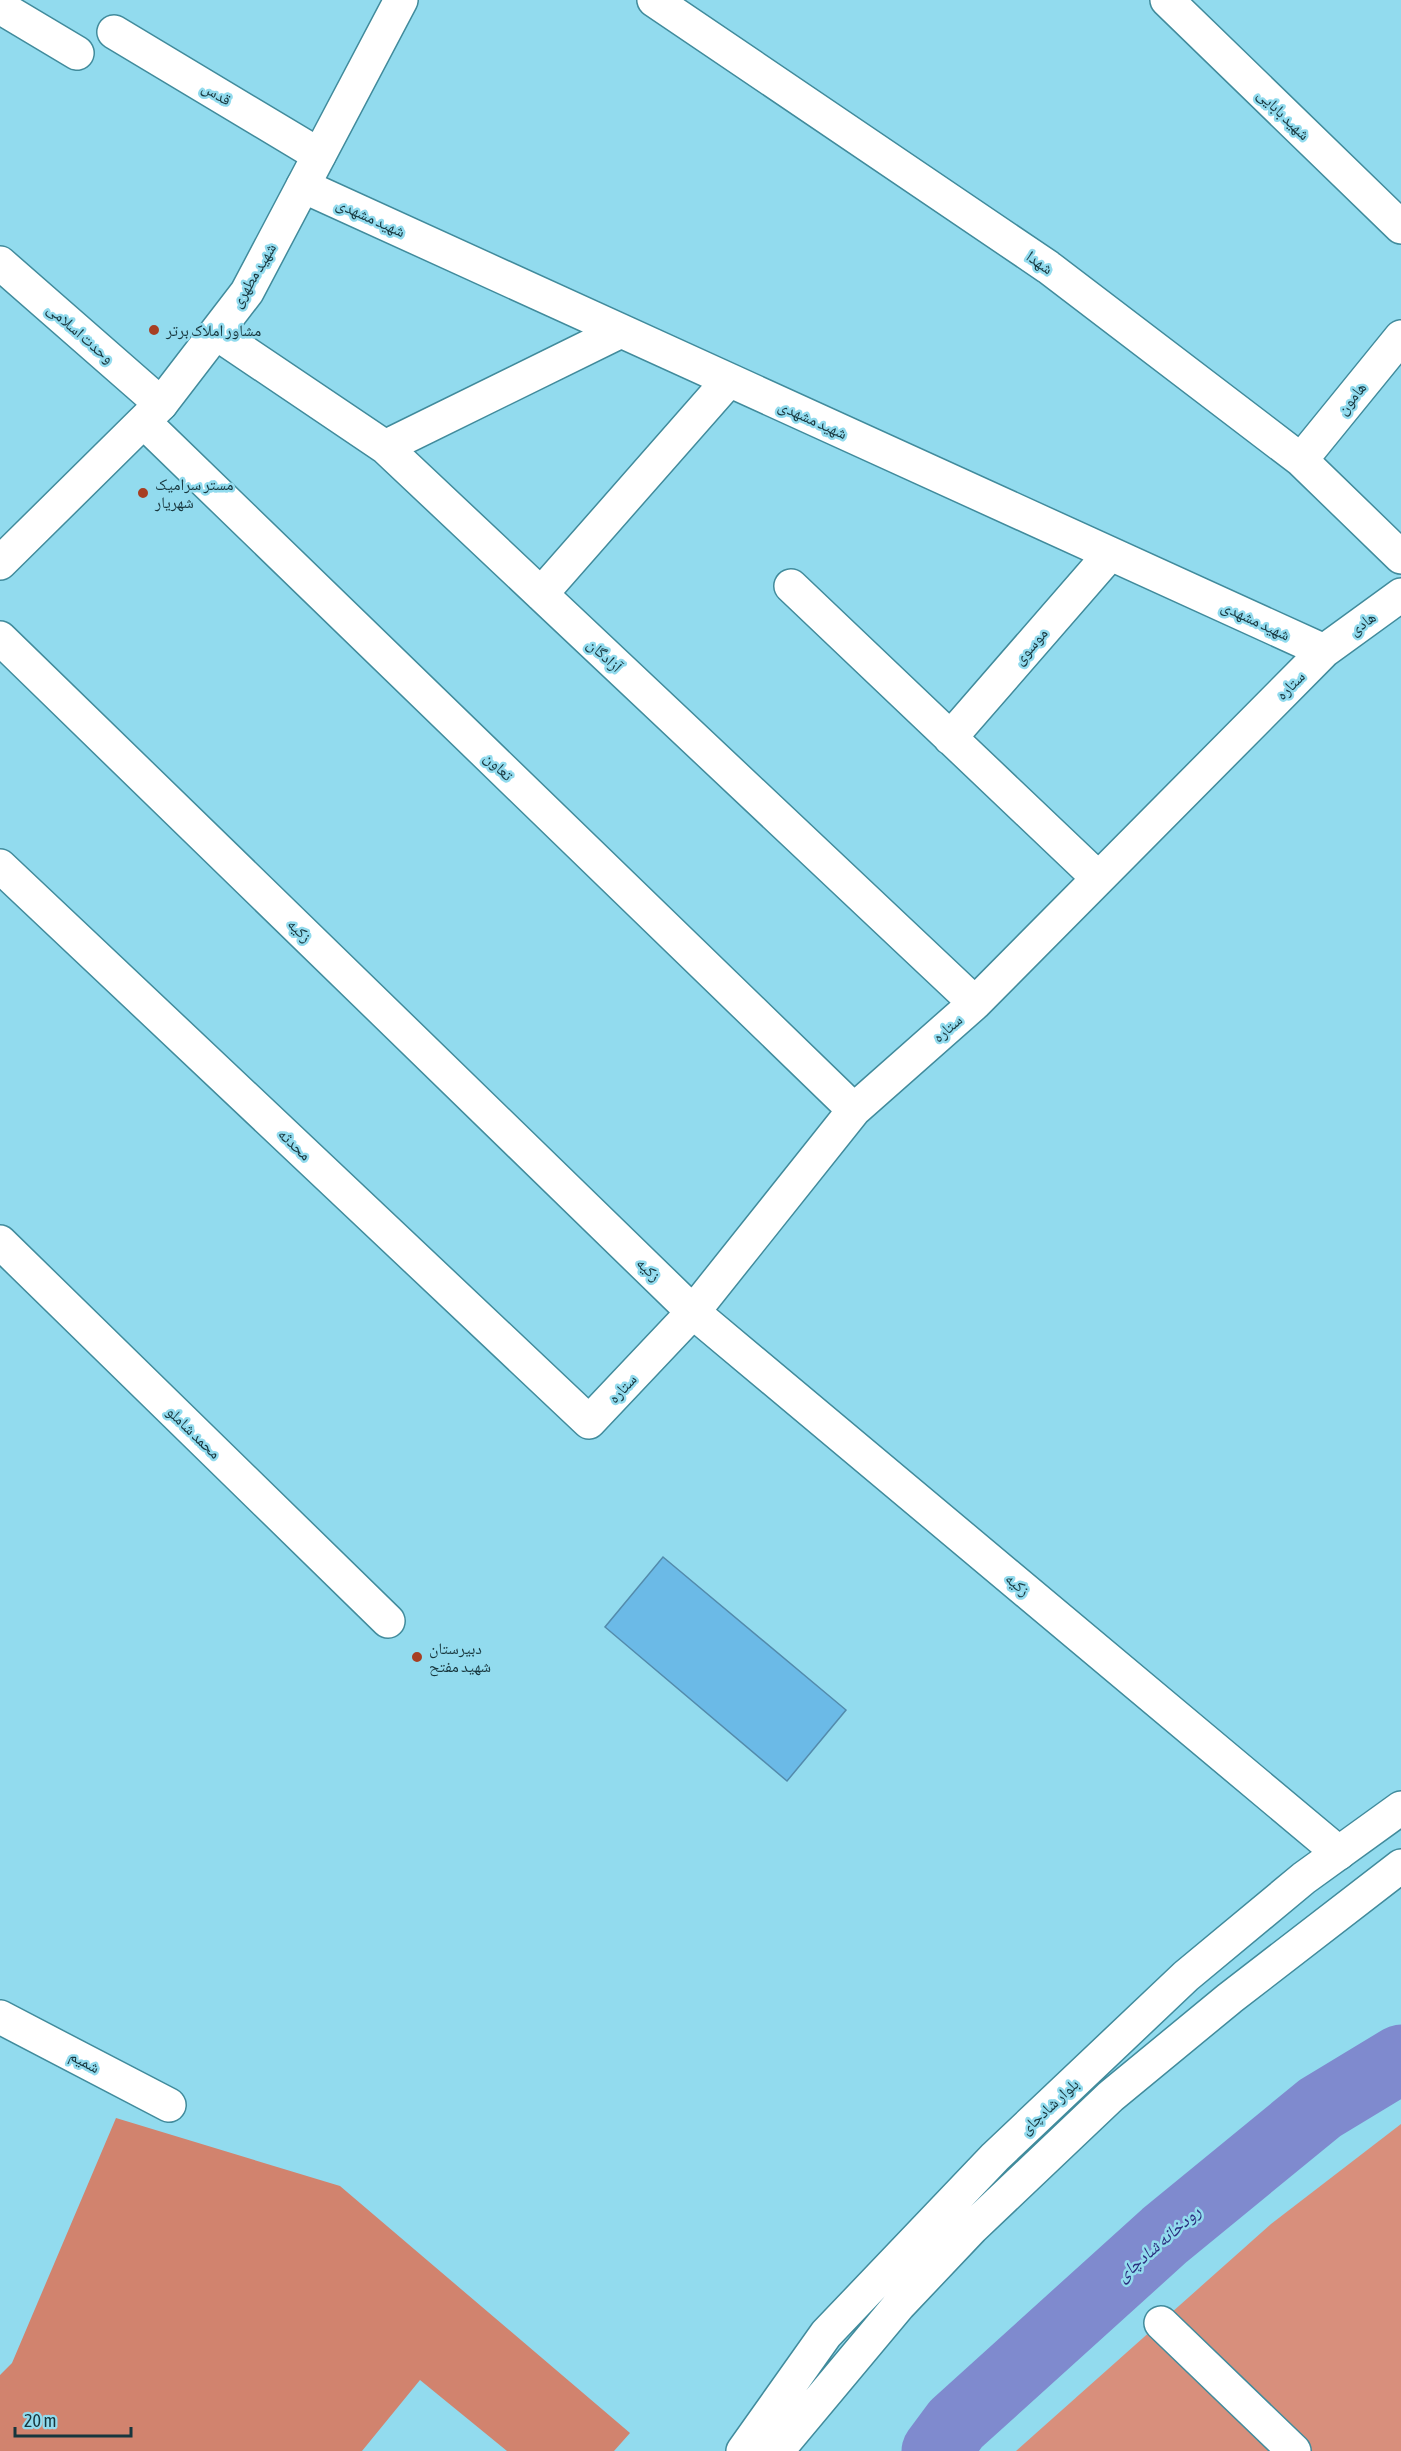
<svg xmlns="http://www.w3.org/2000/svg" width="1401" height="2451" viewBox="0 0 1401 2451" font-family="'Asap Condensed','Noto Naskh Arabic',sans-serif">
  <style>
    .green { fill: #d88f7c }
    .forest { fill: #d1836e }
    .lines { fill: none; stroke-linecap: round; stroke-linejoin: round }
    .river { stroke: #7f8ace; stroke-width: 69 }
    .building { fill: #6bbae7; stroke: #538bac; stroke-width: 1.5 }
    .street-casing { stroke: #418b9c; stroke-width: 36 }
    .secondary-casing { stroke: #418b9c; stroke-width: 36 }
    .street { stroke: #fff; stroke-width: 33 }
    .secondary { stroke: #fff; stroke-width: 33 }
    .poi-dot { fill: #a73f23; stroke: #92dbee; stroke-width: 2 }
    .labels { text-anchor: middle; dominant-baseline: central; stroke-width: 5; stroke-linejoin: round; paint-order: stroke }
    .street-label { font-size: 16px; fill: #17363d; stroke: #92dbee }
    .poi-label { font-size: 16px; fill: #17363d; stroke: #92dbee; text-anchor: start }
    .water-label { font-size: 18px; font-style: italic; fill: #2c2f7e; stroke: #92dbee }
  </style>
  <rect width="100%" height="100%" fill="#92dbee"/>
  <!-- green -->
  <path class="green" d="M1401,2124v327h-385l255,-227z"/>
  <!-- forest -->
  <path class="forest" d="M116,2118l224,68 290,247 -16,18h-107l-87,-71 -58,71h-362v-76l12,-12z"/>
  <g class="lines">
    <!-- river -->
    <path class="river" d="M936,2451l20,-27 209,-189 155,-127 81,-49"/>
  </g>
  <!-- building -->
  <path class="building" d="M663,1557l183,153 -59,71 -182,-154z"/>
  <g class="lines">
    <!-- street casing -->
    <g class="street-casing">
      <path id="street" d="M654,0l394,267 253,193 100,97
        M1167,0l234,227
        M0,7l77,46
        M114,32l205,123
        M303,186l1021,465
        M0,263l161,141
        M216,333l169,114 590,556
        M144,422l710,688
        M385,447l236,-116
        M1301,460l100,-123
        M791,586l307,292
        M541,594l188,-214
        M0,638l693,674 646,541
        M950,738l160,-184
        M0,866l589,556 104,-110 161,-202 121,-107 349,-352 77,-56
        M0,1242l388,379
        M0,2017l169,88
        M1161,2323l133,128"/>
    </g>
    <!-- secondary casing -->
    <g class="secondary-casing">
      <path id="secondary" d="M0,563l161,-159 86,-112 154,-292
        M743,2451l83,-117 169,-177 191,-181 118,-98 97,-70
        M777,2451l122,-146 73,-77 139,-132 119,-98 171,-132"/>
    </g>
    <!-- street -->
    <use href="#street" class="street"/>
    <!-- secondary -->
    <use href="#secondary" class="secondary"/>
  </g>
  <!-- markers -->
  <g class="poi-dot">
    <circle cx="154" cy="330" r="6"/>
    <circle cx="143" cy="493" r="6"/>
    <circle cx="417" cy="1657" r="6"/>
  </g>
  <g class="labels">
    <!-- street labels -->
    <g class="street-label">
      <text transform="translate(217 93) rotate(31)">قدس</text>
      <text transform="translate(1284 114) rotate(44)">شهید بابایی</text>
      <text transform="translate(371 217) rotate(24)">شهید مشهدی</text>
      <text transform="translate(1040 262) rotate(35)">شهدا</text>
      <text transform="translate(253 275) rotate(-59)">شهید مطهری</text>
      <text transform="translate(81 333) rotate(41)">وحدت اسلامی</text>
      <text transform="translate(1351 398) rotate(-51)">هامون</text>
      <text transform="translate(813 419) rotate(24)">شهید مشهدی</text>
      <text transform="translate(1256 620) rotate(25)">شهید مشهدی</text>
      <text transform="translate(1362 623) rotate(-36)">هادی</text>
      <text transform="translate(1030 646) rotate(-49)">موسوی</text>
      <text transform="translate(605 655) rotate(43)">آزادگان</text>
      <text transform="translate(1290 685) rotate(-45)">ستاره</text>
      <text transform="translate(499 766) rotate(44)">تعاون</text>
      <text transform="translate(300 930) rotate(44)">زکیه</text>
      <text transform="translate(947 1028) rotate(-41)">ستاره</text>
      <text transform="translate(295 1144) rotate(43)">محدثه</text>
      <text transform="translate(649 1269) rotate(44)">زکیه</text>
      <text transform="translate(622 1388) rotate(-47)">ستاره</text>
      <text transform="translate(194 1432) rotate(44)">محمد شاملو</text>
      <text transform="translate(1018 1584) rotate(40)">زکیه</text>
      <text transform="translate(85 2061) rotate(28)">شمیم</text>
      <text transform="translate(1049 2106) rotate(-43)">بلوار شادچای</text>
    </g>
    <!-- poi labels -->
    <g class="poi-label">
      <text x="166" y="330">مشاور املاک برتر</text>
      <text x="155" y="484">مستر سرامیک<tspan x="155" dy="18">شهریار</tspan></text>
      <text x="429" y="1648">دبیرستان<tspan x="429" dy="18">شهید مفتح</tspan></text>
    </g>
    <!-- water labels -->
    <g class="water-label">
      <text transform="translate(1158 2243) rotate(-41)">رودخانه شادچای</text>
    </g>
  </g>
  <!-- scale -->
  <path d="M15 2427v9h116v-9" fill="none" stroke="#17363d" stroke-width="3"/>
  <text x="24" y="2427" font-size="18" fill="#17363d" stroke="#92dbee" stroke-width="4.5" paint-order="stroke">20 m</text>
</svg>
